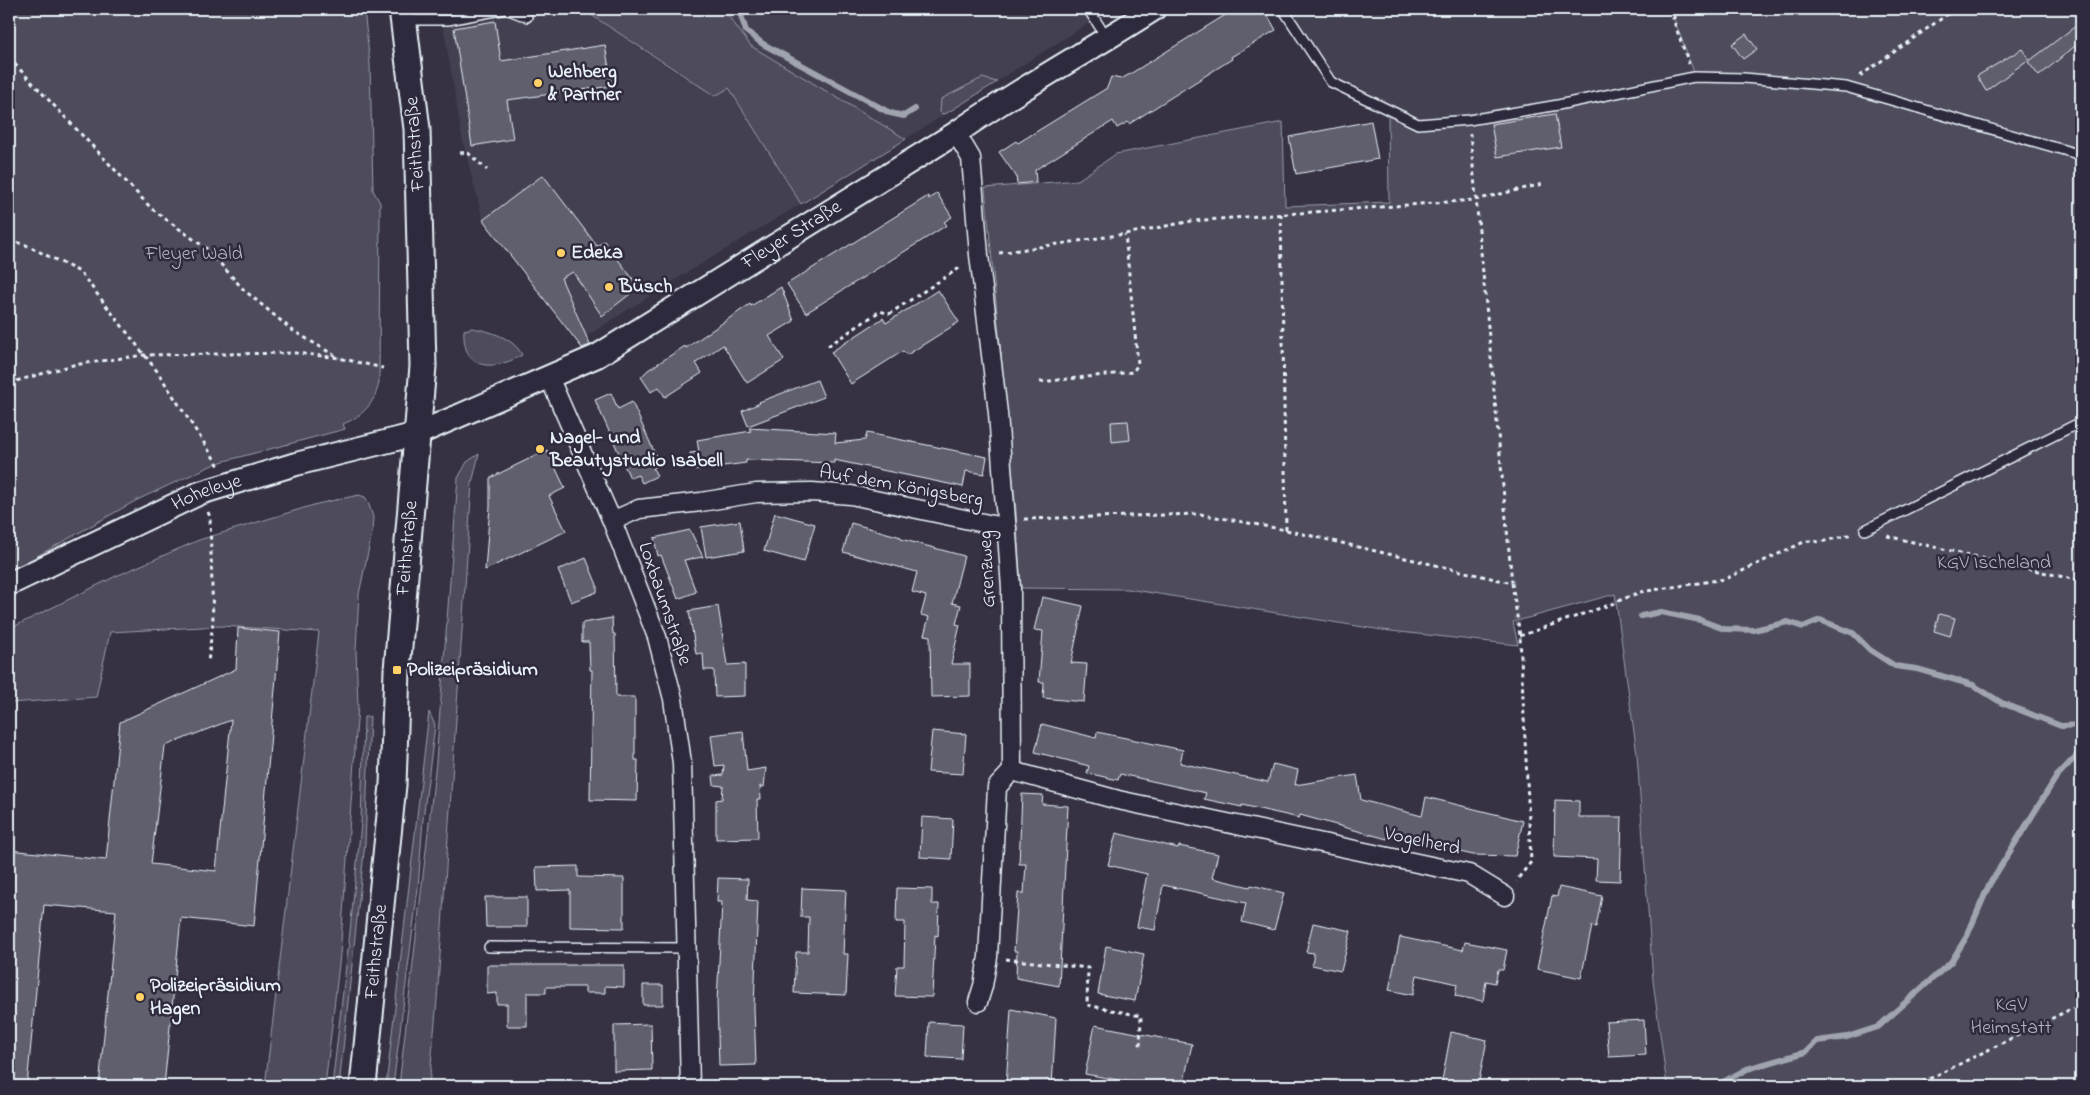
<svg xmlns="http://www.w3.org/2000/svg" width="2090" height="1095" viewBox="0 0 2090 1095" font-family="'Indie Flower',sans-serif">
  <style>
    .built { fill: #433f51 }
    .green { fill: #4d4b5c; stroke: #9a9eaa }
    .lines { fill: none; stroke-linecap: round; stroke-linejoin: round }
    .stream { stroke: #a0a4af; stroke-width: 6 }
    .building { fill: #605e6e; stroke: #e8f1f8; fill-rule: evenodd }
    .service-casing { stroke: #e8f1f8; stroke-width: 12 }
    .minor-casing { stroke: #e8f1f8; stroke-width: 21 }
    .tertiary-casing { stroke: #e8f1f8; stroke-width: 26 }
    .secondary-casing { stroke: #e8f1f8; stroke-width: 29 }
    .path { stroke: #e8f1f8; stroke-width: 3; stroke-dasharray: 4 4; stroke-linecap: butt }
    .service { stroke: #2f2a3d; stroke-width: 9 }
    .minor { stroke: #2f2a3d; stroke-width: 18 }
    .tertiary { stroke: #2f2a3d; stroke-width: 22 }
    .secondary { stroke: #2f2a3d; stroke-width: 25 }
    .poi-dot { fill: #ffd166; stroke: #2f2a3d; stroke-width: 2 }
    .labels { text-anchor: middle; dominant-baseline: central; stroke-width: 5; stroke-linejoin: round; paint-order: stroke }
    .poi-label { font-size: 20px; font-weight: bold; fill: #e8f1f8; stroke: #2f2a3d; text-anchor: start }
    .street-label { font-size: 20px; fill: #e8f1f8; stroke: #2f2a3d }
    .park-label { font-size: 20px; fill: #b2b7c1; stroke: #2f2a3d }
  </style>
  <rect width="100%" height="100%" fill="#363244"/>
  <filter id="ink" filterUnits="userSpaceOnUse"><feTurbulence type="fractalNoise" baseFrequency=".02" numOctaves="2"/><feDisplacementMap in="SourceGraphic" scale="10" xChannelSelector="R" yChannelSelector="G"/><feConvolveMatrix kernelMatrix="1 2 1 2 8 2 1 2 1" color-interpolation-filters="sRGB"/></filter>
  <g filter="url(#ink)">
    <!-- built -->
    <path class="built" d="M467,9h115l101,68 45,11 73,116 -110,66 -114,72 -94,-122 -20,-77 -22,-130z
      M723,9h388l-205,130 -155,-93z
      M1285,9h390l-1,10 21,56 -238,45 -39,2 -70,-33 -36,-37z"/>
    <!-- green -->
    <path class="green" d="M9,9h355l6,56 3,125 7,13 -1,180c-5,21 -16,33 -36,41l2,5 -128,34 -80,37 -128,72z
      M582,9h141l28,37 155,93 -105,65 -72,-116 -14,8z
      M1675,9h406v1077h-414l-14,-105 -16,-227 -22,-160 -102,28 5,23 -136,-15 -254,-41 -107,-1 -5,-78 -31,-322 93,-8 38,-26 167,-32 2,84 104,-4 -1,-89 33,12 150,-20 -1,-8 125,-22 -21,-56z
      M982,78l15,4 -50,31 -5,1 -2,-2 1,-13z
      M472,328c18,3 42,10 50,27 -28,16 -60,17 -58,-25z
      M479,454l-7,29 -35,517 -8,86h-30l37,-324 22,-284 9,-16z
      M359,495l6,2 3,5 5,15 -1,16 -13,61 -3,56 2,56 -18,249 -15,131h-60l54,-454 -98,-6 -111,6 -14,65 -87,6v-74l105,-52 85,-37 118,-36z
      M429,712l6,13 -12,94 -5,69 -25,198h-7z
      M364,717h6l-5,126 -26,243h-7l16,-137 2,-2 -1,-6 12,-117z"/>
    <g class="lines">
      <!-- stream -->
      <path class="stream" d="M739,9l7,22 17,13 127,69 14,3 11,-7
        M1641,616l20,-4 39,8 24,9 30,1 34,-8 15,5 17,-7 33,13 17,17 25,16 22,3 56,16 29,18 59,23 20,-1
        M1716,1086l31,-17 59,-17 11,-11 30,-4 31,-10 73,-65 16,-26 22,-51 68,-109 24,-25"/>
    </g>
    <!-- building -->
    <path class="building" d="M1235,9h29l12,21 -45,27 1,2 -103,65 -1,-2 -11,6 -4,-7 -78,49 1,12 -19,2 -1,-8 -17,-24 17,-11 2,2 89,-55 4,-11 10,2 9,-5z
      M495,21l6,40 104,-16 7,41 -105,14 6,39 -41,7 -18,-118z
      M2081,22v19l-42,35 -11,-14z
      M1746,34l11,15 -14,10 -11,-15z
      M2022,49l7,10 -43,32 -9,-15z
      M1555,114l6,33 -64,10 -6,-33z
      M1371,121l7,38 -82,15 -7,-37z
      M543,175l54,71 7,-5 35,46 -37,29 -29,-44 -12,6 29,67 -8,3 -99,-128z
      M937,193l15,24 -8,5 3,3 -141,88 -19,-29 141,-88 1,3z
      M781,287l13,34 -25,15 15,24 -37,23 -24,-38 -27,18 6,10 -37,24 -6,-10 -8,5 -10,-15 7,-7 37,-24 1,2 64,-44 1,2z
      M938,290l21,32 -52,33 -4,-4 -52,33 -20,-32 52,-34 3,5z
      M817,380l7,17 -76,29 -6,-15 18,-8 -1,-1z
      M611,393l7,16 14,-7 28,63 -7,3 4,8 -15,7 -4,-8 -8,3 -35,-78z
      M1128,421l2,19 -18,2 -1,-20z
      M749,428l87,5 -1,10 30,-3 2,-7 120,24 -3,17 -18,-3 -3,16 -129,-27v3l-88,-3v3l-53,7 -3,-17 9,-1 -2,-12 54,-9z
      M547,450l18,38 -16,8 17,35 -81,39 5,-64v-28z
      M775,513l40,11 -11,38 -40,-11z
      M740,521l4,30 -38,6 -5,-30z
      M851,523l50,14v2l63,17 -12,47 9,2 -5,19 4,1 -9,39h19v32l-39,1 -1,-61 -6,-1 5,-18 -8,-2 5,-19 -14,-4 5,-20 -74,-20z
      M690,530l13,27 -19,3 12,32 -18,7 -17,-44 -3,1 -4,-18z
      M586,558l11,27v7l-26,10 -13,-32z
      M1042,597l41,9 -12,57 16,1 -3,38 -41,-4 1,-16h-5l4,-51 -9,-1z
      M718,606l9,59 18,-1v32l-30,1 -1,-27h-10l-1,-17 -7,1 -7,-43z
      M1939,614l16,4 -5,18 -16,-5z
      M612,618l1,16h2l1,63h19v63h3l-1,41 -47,-1 2,-130h-2l-1,-28h-7v-19z
      M238,628l42,4 -26,294 -73,-8 -17,168h-65l17,-175 -72,-6 -17,181h-18v-236l97,10 14,-138 116,-53zM231,720l-15,151 -65,-7 14,-118z
      M1042,724l54,14 1,-6 86,18 -3,13 88,19 5,-18 25,6 -3,15 62,-10 4,25 61,16 4,-19 97,24 -8,35 -42,-1 -85,-20 -1,4 -87,-24 -1,3 -57,-13v2l-38,-8 2,-6 -86,-19 -2,6 -31,-7 2,-7 -54,-14z
      M743,731l4,40 19,-3 -2,19 -4,-1 1,13h-4l1,39 -42,1v-39l6,-1 1,-13 -9,-1 -1,-9 10,-1 1,-10 -9,1 -4,-31z
      M932,731l34,3 -3,40 -35,-2z
      M1022,794l21,1 -1,9 26,2 -9,180 -43,-8 1,-27h-3l4,-58h6l2,-29h-7z
      M1555,800l24,1v16h43l-2,64 -24,-1 1,-21 -43,-2z
      M922,817l31,2 -2,40 -31,-2z
      M1116,833l62,15 1,-2 39,8 -6,24 38,9 1,-2 33,8 -10,37 -32,-8 4,-19 -83,-18 -8,45 -18,-3 10,-53 -39,-9z
      M578,866v11l46,1v50l-54,-1v-37l-33,1 -1,-24z
      M718,878l30,1 -1,21 11,1 -4,106 2,58 -37,1 -2,-64 5,-100h-5z
      M1559,887l43,9 -6,31 -4,-1 -11,52 -44,-9 15,-73 5,1z
      M802,888l44,2 -3,64h5l-2,41 -52,-2 2,-41h12l1,-35h-8z
      M897,888l35,1v15h7l-1,32 -3,-1 -3,62 -37,-1 2,-30h7l1,-44h-9z
      M485,897h42v30h-41z
      M1313,923l38,8 -10,40 -29,-6 2,-12 -8,-1z
      M1400,937l63,13 2,-8 42,8 -4,20h-5l-3,13 -9,-2 -3,20 -28,-5 2,-12 -40,-9 -4,20 -24,-5z
      M1106,946l38,8 -9,47 -37,-7z
      M487,965h137v22l-19,-1v7h-20v-6h-39v6h-19v33h-20v-22h-10v-11l-10,1z
      M643,985h20v20h-20z
      M1011,1009l45,9 -4,68h-46z
      M1644,1020l2,35 -37,2 -3,-35z
      M929,1022l34,2 -2,35 -34,-2z
      M651,1024l1,46 -38,1v-46z
      M1095,1025l97,19 -9,42h-31l-67,-12z
      M1451,1032l36,8 -9,46h-37z"/>
    <g class="lines">
      <!-- service casing -->
      <g class="service-casing">
        <path id="service" d="M1088,9l19,29
          M1283,9l48,73 87,42 51,-4 89,-15 136,-28 50,1 102,9 235,68
          M406,20h42l58,-11 21,8
          M1865,530l216,-108
          M489,947l198,1"/>
      </g>
      <!-- minor casing -->
      <g class="minor-casing">
        <path id="minor" d="M956,133l15,25 8,97 19,158 13,175 1,183 -15,16 -9,170 -5,29 -5,16
          M549,377l63,144 45,116 16,62 9,64 8,323
          M612,521l27,-12 62,-7 55,-9 56,-1 39,3 156,33
          M1012,771l106,29 351,74 36,22"/>
      </g>
      <!-- tertiary casing -->
      <g class="tertiary-casing">
        <g id="tertiary">
          <path id="s1" d="M9,584l191,-91 96,-29 121,-30 180,-78 359,-223c64,-45 133,-82 198,-124"/>
        </g>
      </g>
      <!-- secondary casing -->
      <g class="secondary-casing">
        <g id="secondary">
          <path id="s2" d="M363,1086l30,-301 4,-115 26,-304 -6,-237 -15,-120"/>
        </g>
      </g>
      <!-- path -->
      <path class="path" d="M1679,9l-6,10 16,45
        M9,58l143,151 55,40 37,41 48,40 47,28
        M1860,76l95,-67
        M460,153l7,-1 20,18
        M1281,214l5,316
        M9,241l15,3 56,28 77,99 62,95
        M999,253l126,-19 67,-13 283,-21 68,-16
        M828,346l52,-35 9,3 72,-47
        M1040,382l93,-10 5,-8 -13,-130
        M9,383l64,-18 71,-10 153,-2 42,5 44,10
        M208,512l2,5 3,105 -5,40
        M1024,519l176,-5 86,16 226,53 -42,-449
        M1887,536l194,45
        M1512,583l8,53 11,226 -15,19
        M1520,636l89,-31 31,-13 85,-13 81,-38 15,1 31,-8
        M1006,959l82,9 -1,37 54,11 -1,33
        M997,1086v-2
        M1915,1086l156,-77 10,-3"/>
      <!-- service -->
      <use href="#service" class="service"/>
      <!-- minor -->
      <use href="#minor" class="minor"/>
      <!-- tertiary -->
      <use href="#tertiary" class="tertiary"/>
      <!-- secondary -->
      <use href="#secondary" class="secondary"/>
    </g>
  </g>
  <!-- markers -->
  <g class="poi-dot">
    <circle cx="538" cy="83" r="5"/>
    <circle cx="561" cy="253" r="5"/>
    <circle cx="609" cy="287" r="5"/>
    <circle cx="540" cy="449" r="5"/>
    <rect x="392" y="665" width="10" height="10" rx="2.5"/>
    <circle cx="140" cy="997" r="5"/>
  </g>
  <g class="labels">
    <!-- poi labels -->
    <g class="poi-label">
      <text x="548" y="72">Wehberg<tspan x="548" dy="23">&amp; Partner</tspan></text>
      <text x="571" y="253">Edeka</text>
      <text x="619" y="287">Büsch</text>
      <text x="550" y="438">Nagel- und<tspan x="550" dy="23">Beautystudio Isabell</tspan></text>
      <text x="407" y="670">Polizeipräsidium</text>
      <text x="150" y="986">Polizeipräsidium<tspan x="150" dy="23">Hagen</tspan></text>
    </g>
    <!-- street labels -->
    <g class="street-label">
      <text transform="translate(416 144) rotate(-94)">Feithstraße</text>
      <text stroke="none"><textPath href="#s1" startOffset="862">Fleyer Straße</textPath></text>
      <text transform="translate(901 487) rotate(10)">Auf dem Königsberg</text>
      <text stroke="none"><textPath href="#s1" startOffset="218">Hoheleye</textPath></text>
      <text stroke="none"><textPath href="#s2" startOffset="540">Feithstraße</textPath></text>
      <text transform="translate(988 569) rotate(-93)">Grenzweg</text>
      <text transform="translate(664 604) rotate(71)">Loxbaumstraße</text>
      <text transform="translate(1422 842) rotate(12)">Vogelherd</text>
      <text stroke="none"><textPath href="#s2" startOffset="135">Feithstraße</textPath></text>
    </g>
    <!-- park labels -->
    <g class="park-label">
      <text x="194" y="254">Fleyer Wald</text>
      <text x="1994" y="563">KGV Ischeland</text>
      <text x="2011" y="1005">KGV<tspan x="2011" dy="23">Heimstatt</tspan></text>
    </g>
  </g>
  <!-- margin -->
  <rect width="2090" height="1095" fill="none" stroke="#2f2a3d" stroke-width="30"/>
  <rect x="15" y="15" width="2060" height="1065" fill="none" stroke="#e8f1f8" stroke-width="2" filter="url(#ink)"/>
</svg>
